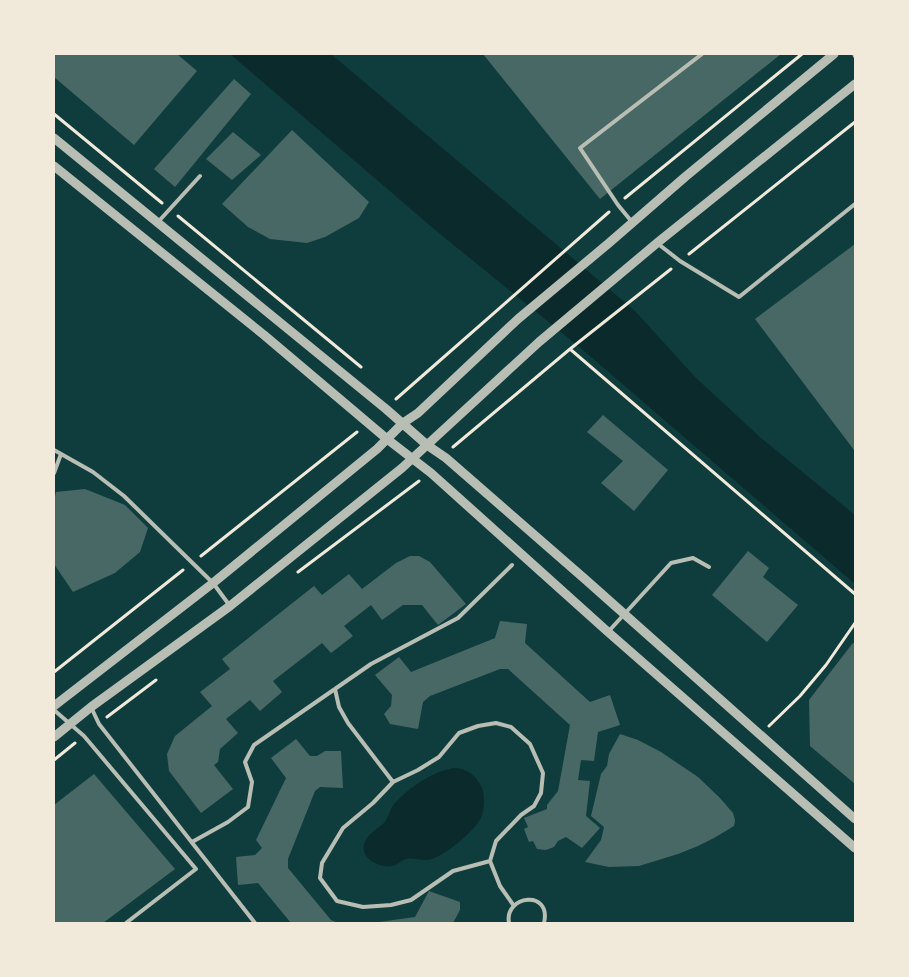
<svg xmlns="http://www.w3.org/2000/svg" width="909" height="977" viewBox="0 0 909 977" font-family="Inter,sans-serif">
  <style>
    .water { fill: #0a2a2b }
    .building { fill: #486865 }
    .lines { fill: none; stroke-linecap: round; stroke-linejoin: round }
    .path { stroke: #f1e9da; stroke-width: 3 }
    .service { stroke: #b8beb3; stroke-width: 4 }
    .tertiary { stroke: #b8beb3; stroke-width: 9 }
  </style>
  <rect width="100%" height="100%" fill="#0f3d3e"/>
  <!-- water -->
  <path class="water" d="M230,54h101l304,257 60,66 66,61 94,77v69l-272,-234 -149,-121z
    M453,768c14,0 23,7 29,20 3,9 3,25 -3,33 -8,13 -33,33 -47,38 -9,3 -18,-2 -26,0 -5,1 -8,6 -13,7 -16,3 -38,-11 -26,-28 5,-7 12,-10 17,-15 5,-6 5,-13 11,-20 15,-16 37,-31 58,-35z"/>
  <!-- building -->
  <path class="building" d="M54,54h123l20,17 -63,74 -80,-68z
    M483,54h298l-181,145z
    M234,79l17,15 -76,93 -21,-18z
    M292,130l77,72 -10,16 -34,19 -18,6 -37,-4 -22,-12 -26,-23z
    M233,132l28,23 -29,25 -26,-21z
    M855,244v204l-1,2 -99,-131z
    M603,415l65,55 -34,41 -33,-28 22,-22 -36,-29z
    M85,489l40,16 23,23 -8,24 -25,21 -42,19 -19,-28v-63l2,-9z
    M748,551l21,17 -6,9 35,28 -31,37 -55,-47z
    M410,556h9l11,6 36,42 -28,21 -16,-20h-19l-21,15 -11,-15 -27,21 9,10 -22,17 -9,-10 -49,38 9,11 -22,19 -10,-11 -24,19 12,14 -18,16 -2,13 -4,3 19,24 -32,24 -32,-42 -2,-17 8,-18 37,-30 -12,-14 30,-23 -8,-10 92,-73 8,9 27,-21 13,15 34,-26z
    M500,621l27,3 -2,19 65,59 20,-7 10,30 -22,7 -4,29 -13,-1 -3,20 12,1 -4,35 14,12 -18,20 -16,-11 -8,4 -4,6 -8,3 -9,-1 -4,-8 -4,1 -5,-13 4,-2 -4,-9 23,-9v-4l11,-14 12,-66 -62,-56h-8l-70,27 -7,6 -5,27 -28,-5 -6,-10 7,-8 1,-11 -17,-20 24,-18 12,15 84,-34z
    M855,642v142l-45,-38 -1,-46 43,-56z
    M620,734l18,6 23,12 37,25 22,21 13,15 2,7 -1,6 -20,12 -16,8 -20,8 -39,12 -30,1 -24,-5 16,-22 3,-13 -13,-11 10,-42 6,-8 2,-12z
    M296,739l14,17h7l8,-5h16l2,37 -23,-1 -5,4 -27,68v9l43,52 7,3h-47l-33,-40 -20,2 -2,-28 19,-2 7,-7 -6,-8 30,-62 -15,-20z
    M94,774l81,95 -72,54h-49v-118z
    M429,891l31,11v8l-7,13h-81l43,-6z"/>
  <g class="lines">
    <!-- path -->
    <path class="path" d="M54,114l108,89
      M625,198l177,-144
      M178,216l183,151
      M689,254l166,-132
      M570,349l285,245
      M396,399l213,-187
      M453,447l117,-98 101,-80
      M201,556l156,-124
      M298,572l121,-91
      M54,672l129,-102
      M107,717l49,-37
      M769,726l31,-30 26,-31 29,-42
      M54,760l21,-17"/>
    <!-- service -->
    <path class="service" d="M854,54l1,2
      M158,222l42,-46
      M632,222l-14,-17 -38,-57 122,-94
      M657,243l23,18 59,36 116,-93
      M54,450l39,22 31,24 89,87 17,23
      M54,473l7,-19
      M608,632l63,-69 22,-5 16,9
      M335,689l4,18 9,16 45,59
      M91,707l8,17 156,199
      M54,710l30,26 112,133 -70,54
      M192,842l36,-20 20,-15 4,-25 -7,-20 9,-17 117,-81 87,-46 54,-53
      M490,861l-37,10 -42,29 -20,5 -28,2 -26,-6 -17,-23 2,-15 21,-35 30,-25 20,-21 25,-12 21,-13 20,-24 19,-7 18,-3 15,4 19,17 13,29 -2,20 -7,13 -13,9 -25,26 -6,20 10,25 14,20
      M509,923c-5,-28 43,-34 35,0"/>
    <!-- tertiary -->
    <path class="tertiary" d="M54,138l332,271 41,36 19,13 140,122 269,239
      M54,166l210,169 123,104 44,34 177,159 247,216
      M54,706l159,-123 164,-134 26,-26 15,-10 100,-94 91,-76 76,-66 149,-123
      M54,737l37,-30 139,-101 172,-138 137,-126 118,-99 198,-159"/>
  </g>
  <!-- border -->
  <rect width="909" height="977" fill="none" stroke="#f1e9da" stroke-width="110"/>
</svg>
